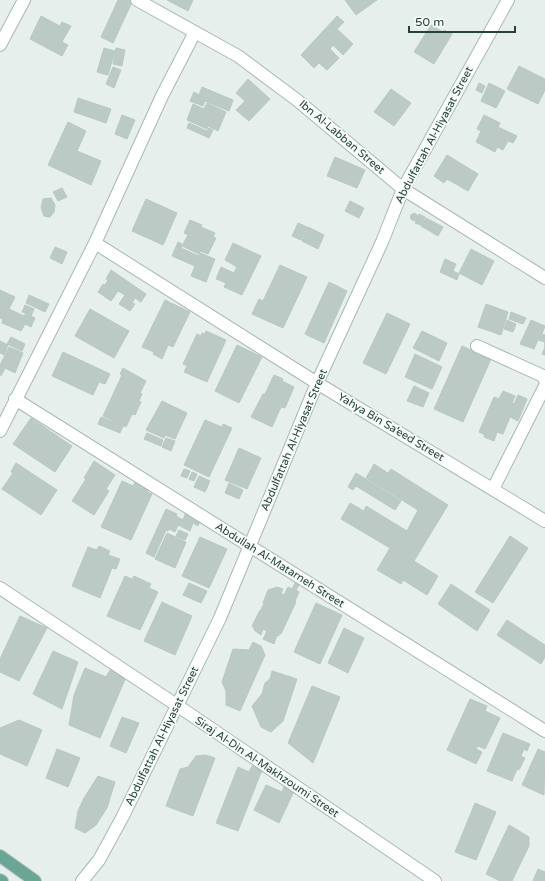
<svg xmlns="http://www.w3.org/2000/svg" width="545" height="881" viewBox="0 0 545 881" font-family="'Varela Round',sans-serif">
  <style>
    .building { fill: #bbcac4; stroke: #b8c9c2 }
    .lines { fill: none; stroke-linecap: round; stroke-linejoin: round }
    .minor-casing { stroke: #a8b8b2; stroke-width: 14 }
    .major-casing { stroke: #c2cac8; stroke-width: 14 }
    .minor { stroke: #fff; stroke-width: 12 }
    .major { stroke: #6aa596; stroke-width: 12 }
    .labels { text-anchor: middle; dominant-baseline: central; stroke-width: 3.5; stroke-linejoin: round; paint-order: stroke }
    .street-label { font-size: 11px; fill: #24423a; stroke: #f7fbf9 }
  </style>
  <rect width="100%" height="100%" fill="#e6efeb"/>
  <!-- building -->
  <path class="building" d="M118,0h15l-20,43 -12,-6z
    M167,0h26l-5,11z
    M345,0h32l-21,15z
    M41,16l19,10 2,-4 9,4 -9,16 6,3 -6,11 -32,-17z
    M337,16l7,6 -7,7 16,15 -10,11 -10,-10 -3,4 9,9 -12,12 -8,-7 -5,5 -13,-13z
    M431,25l12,7 1,-2 8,4 -18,30 -20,-12z
    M104,48l11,3 -7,24 -11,-3z
    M116,48l9,2 -3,16 -9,-2z
    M519,66l26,13v11l-7,14 -31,-15z
    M113,67l8,3 -7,18 -8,-4z
    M248,79l22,20 -21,22 -13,-11 9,-9 -9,-8z
    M479,83l6,3 -3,7 -6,-3z
    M489,83l16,8 -9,17 -15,-7z
    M202,87l31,13 -4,11 -24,-10 -2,5 -13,-5 4,-9 5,3z
    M391,89l20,14 -17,23 -20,-14z
    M78,98l33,11 -5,14 -32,-11z
    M207,103l19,9 -8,19 -10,-5 -1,3 -20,-9 6,-16 11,5z
    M122,115l13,5 -8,19 -12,-5z
    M484,115l16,8 -2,4 19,9 -4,7 -5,-2 -5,9 -6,-3 -2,5 -19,-10 5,-11 -4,-2z
    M68,122l18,9 -9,20 24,10 -10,24 -43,-20z
    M189,123l18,8 2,-3 4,2 -4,8 -22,-10z
    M447,155l31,19 -10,17 -21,-12 -3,4 -10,-7z
    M335,157l30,13 -8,18 -30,-12z
    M62,188l5,9 -9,4 -5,-9z
    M51,198l4,7 -1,7 -4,5 -6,-1 -3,-9 2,-8z
    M146,199l31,14 -14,32 -31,-14z
    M350,201l14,7 -5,10 -14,-7z
    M410.5 217a3.5 3.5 0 1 1 7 0a3.5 3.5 0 1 1-7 0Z
    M419,214l6,3 -4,8 -6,-2z
    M426,218l17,9 -5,9 -17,-10z
    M190,220l12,5 -1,2 14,6 -2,4 3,1 -8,16 -8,-3 -1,3 -17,-8 6,-11 -4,-2z
    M298,223l9,4 -6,13 -9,-4z
    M308,227l16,8 -6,14 -16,-8z
    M178,242l4,2 -1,4 18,8 1,-3 15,6 -9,23 -15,-6 4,-10 -23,-10z
    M233,243l28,13 -19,39 -18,-8 2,-4 -10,-4 5,-12 13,6 3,-6 -12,-7z
    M55,247l12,5 -5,12 -12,-6z
    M471,249l23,12 -12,24 -23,-12z
    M445,259l11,5 -3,7 6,3 -2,6 -17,-8z
    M280,265l27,12 -24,51 -31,-14 7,-15 4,2z
    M111,270l35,24 -5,8 -6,-4 -3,5 3,1 -5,7 -11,-7 6,-9 -7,-4 -7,10 -13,-9 5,-8 2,1 3,-5 -2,-1z
    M329,282l18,9 -23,52 -19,-9z
    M0,290l15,7 -6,12 15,7 2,-3 -4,-1 3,-7 9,4 -3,7 4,2 -4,9 -6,-3 -4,7 -19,-8 1,-4 -3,-1z
    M29,295l20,9 -4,8 -19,-9z
    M165,300l25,12 -17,35 -5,-2 -6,14 -9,-5 1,-2 -12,-5z
    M486,304l22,8 -7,23 -23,-8z
    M90,309l39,22 -15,27 -39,-22z
    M511,312l15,6 -3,6 -14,-5z
    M387,313l23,11 -24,50 -23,-11z
    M507,320l9,4 -3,8 -9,-3z
    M531,320l14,6 -3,8 3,1v20l-3,-1 3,-7v-5l-7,-2 -4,9 -14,-5z
    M206,331l20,9 -19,42 -23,-10 3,-6 -4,-2 14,-30 4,2 1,-3 3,1z
    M422,331l25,12 -8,18 -26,-13z
    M11,337l14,7 -3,7 -15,-7z
    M0,341l8,4 -4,10 -4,-2z
    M237,345l25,12 -23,46 -24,-12z
    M462,346l29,13 -28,63 -29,-13z
    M9,347l14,6 -8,20 -10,-5 -4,8 -1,-11z
    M63,352l47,22 -5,10 -6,-2 -6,13 -41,-19z
    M415,354l27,13 -10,22 -27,-12z
    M123,368l23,13 -6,12 2,1 -3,7 2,1 -6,13 -3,-1 -6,13 -23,-11 19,-41 -2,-1z
    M274,375l9,4 -1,2 12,6 -9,21 -4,-1 -9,20 -21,-10 12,-23h2z
    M414,386l15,7 -6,14 -16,-6z
    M503,391l12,5 -3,7 2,1 4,-9 9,4 -9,22 -8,-4 -7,17 -6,-2 -3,9 -10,-4 1,-2 -6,-3 15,-35 5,2z
    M162,401l25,12 -12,26 -10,-4 -1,3 -18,-8z
    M101,417l22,9 -3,7 -22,-9z
    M31,418l41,28 -17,26 -42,-28z
    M205,420l17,7 1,-3 9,4 -23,49 -25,-12z
    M147,433l16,7 -2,6 -17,-7z
    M166,438l9,3 -4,10 -9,-4z
    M239,448l22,10 -14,31 -22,-9z
    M94,461l21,14 -9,14 3,2 -15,24 -22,-14 14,-22 -2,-1z
    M16,463l41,27 -16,25 -39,-26 11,-16 -2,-1z
    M374,464l14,9 3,-4 57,36 -34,56 24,15 -11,19 -24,-15 -2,4 -24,-14 13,-22 -49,-29 9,-16 14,8 2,-5 41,25 11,-21 -52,-32z
    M184,469l6,2 -3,7 -6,-2z
    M192,472l5,2 -3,7 -5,-2z
    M356,473l45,28 -6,9 -39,-24 -3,4 -5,-3z
    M199,476l11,5 -5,11 -11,-5z
    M136,480l13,6 -2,6 5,2 -21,46 -30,-13 21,-46 11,5z
    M229,483l14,7 -4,9 -14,-6z
    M166,509l11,5 -1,2 7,4 3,-8 15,7 -3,7 -5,-3 -3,8 -12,-6 -3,7 -6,-3 -1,2 -2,-1 -12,27 -8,-4z
    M179,530l9,4 -3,6 -9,-4z
    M167,533l19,9 -11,26 -20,-9z
    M510,536l18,12 -35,55 -18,-11z
    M200,537l27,12 -18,39 -27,-12z
    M99,546l11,5 -2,4 12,4 -4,10 -4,-1 -12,30 -28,-12 16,-39 9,3z
    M125,576l7,3 2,-3 17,8 -2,4 9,4 -18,38 -33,-14z
    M296,581l4,2 -4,7 3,2 -4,9h1l-1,3 -14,30 -2,-1v3l-2,-1 -3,9 -11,-5 4,-8 -4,-2 -2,6 -7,-5v-2l-2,-2 8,-16h1l3,-7h-1l5,-13 9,-3 6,2 -2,4 3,2 4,-8 4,2z
    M189,583l18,8 -6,12 -18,-8z
    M451,584l39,26 -13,21 -39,-27z
    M162,602l30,14 -17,39 -31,-14z
    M316,603l26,12 -22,49 -26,-12z
    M20,616l27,12 -28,53 -19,-9v-13z
    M507,620l38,25v12l-4,7 -44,-29z
    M344,628l20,10 -16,35 -20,-10z
    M253,642l8,4 4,9 -25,56 -14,-6v-14l-4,-9 11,-33 16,1z
    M53,651l25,11 -16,47 -29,-15z
    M85,668l21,9 4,-7 16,7 -26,61 -31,-13 5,-30z
    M272,671l25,8 -14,42 -12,11 -10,-5 -9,-21 10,-12 3,-11 5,-4z
    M312,686l28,11 -27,66 -25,-20z
    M470,699l17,7 -2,5 15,7 -15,31 -7,-3 -2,3 6,3 -6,12 -29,-14z
    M122,717l17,6 -13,30 -16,-7z
    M19,720l23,10 -15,36 -27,-12v-26z
    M503,733l27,11 -3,7 -3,-2 -3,7 4,2 -6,12 -2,-1 -5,12 -25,-10z
    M57,749l23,9 -12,29 -22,-9z
    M538,749l7,3 -1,43 -22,-10z
    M206,755l9,3 -22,58 -27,-10 14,-37 8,-2 8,-11z
    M252,766l10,4 -24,61 -22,-8 22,-56 11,5z
    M98,776l17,6 -8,26 -11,17 -11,8 -10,-5 3,-17 6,-13z
    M285,784l10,5 -16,34 -25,-13 12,-25 16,7z
    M475,803l21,9 -20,48 -21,-8z
    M509,825l20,12v9l-17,35h-12l-14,-7z
    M538,869l7,3v9h-12z"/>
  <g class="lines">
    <!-- minor casing -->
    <g class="minor-casing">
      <path id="minor" d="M137,0l101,56 59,44 106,89 142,89
        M0,45l24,-45
        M95,243l222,140 228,138
        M477,346l66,30 2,4
        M15,399l530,332
        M0,431l95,-188 67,-147 33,-64
        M493,489l52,-103
        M0,588l178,118 257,175
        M82,881l17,-21 24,-44 97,-198 97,-235 65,-141 21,-53 105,-189"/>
    </g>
    <!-- major casing -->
    <g class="major-casing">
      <path id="major" d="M0,856l35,25
        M0,880l2,1"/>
    </g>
    <!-- minor -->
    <use href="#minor" class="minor"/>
    <!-- major -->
    <use href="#major" class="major"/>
  </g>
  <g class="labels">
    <!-- street labels -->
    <g class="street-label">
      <text transform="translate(434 135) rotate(-62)">Abdulfattah Al-Hiyasat Street</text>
      <text transform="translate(342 137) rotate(40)">Ibn Al-Labban Street</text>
      <text transform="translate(391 427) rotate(31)">Yahya Bin Sa‘eed Street</text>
      <text transform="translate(294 440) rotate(-67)">Abdulfattah Al-Hiyasat Street</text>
      <text transform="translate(280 565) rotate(32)">Abdullah Al-Matarneh Street</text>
      <text transform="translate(162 736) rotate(-64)">Abdulfattah Al-Hiyasat Street</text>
      <text transform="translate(267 767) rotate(34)">Siraj Al-Din Al-Makhzoumi Street</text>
    </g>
  </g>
  <!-- scale -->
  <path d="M409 26v6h106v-6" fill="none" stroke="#24423a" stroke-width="2"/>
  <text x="415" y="26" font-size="12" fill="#24423a" stroke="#f7fbf9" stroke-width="3" paint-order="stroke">50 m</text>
</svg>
